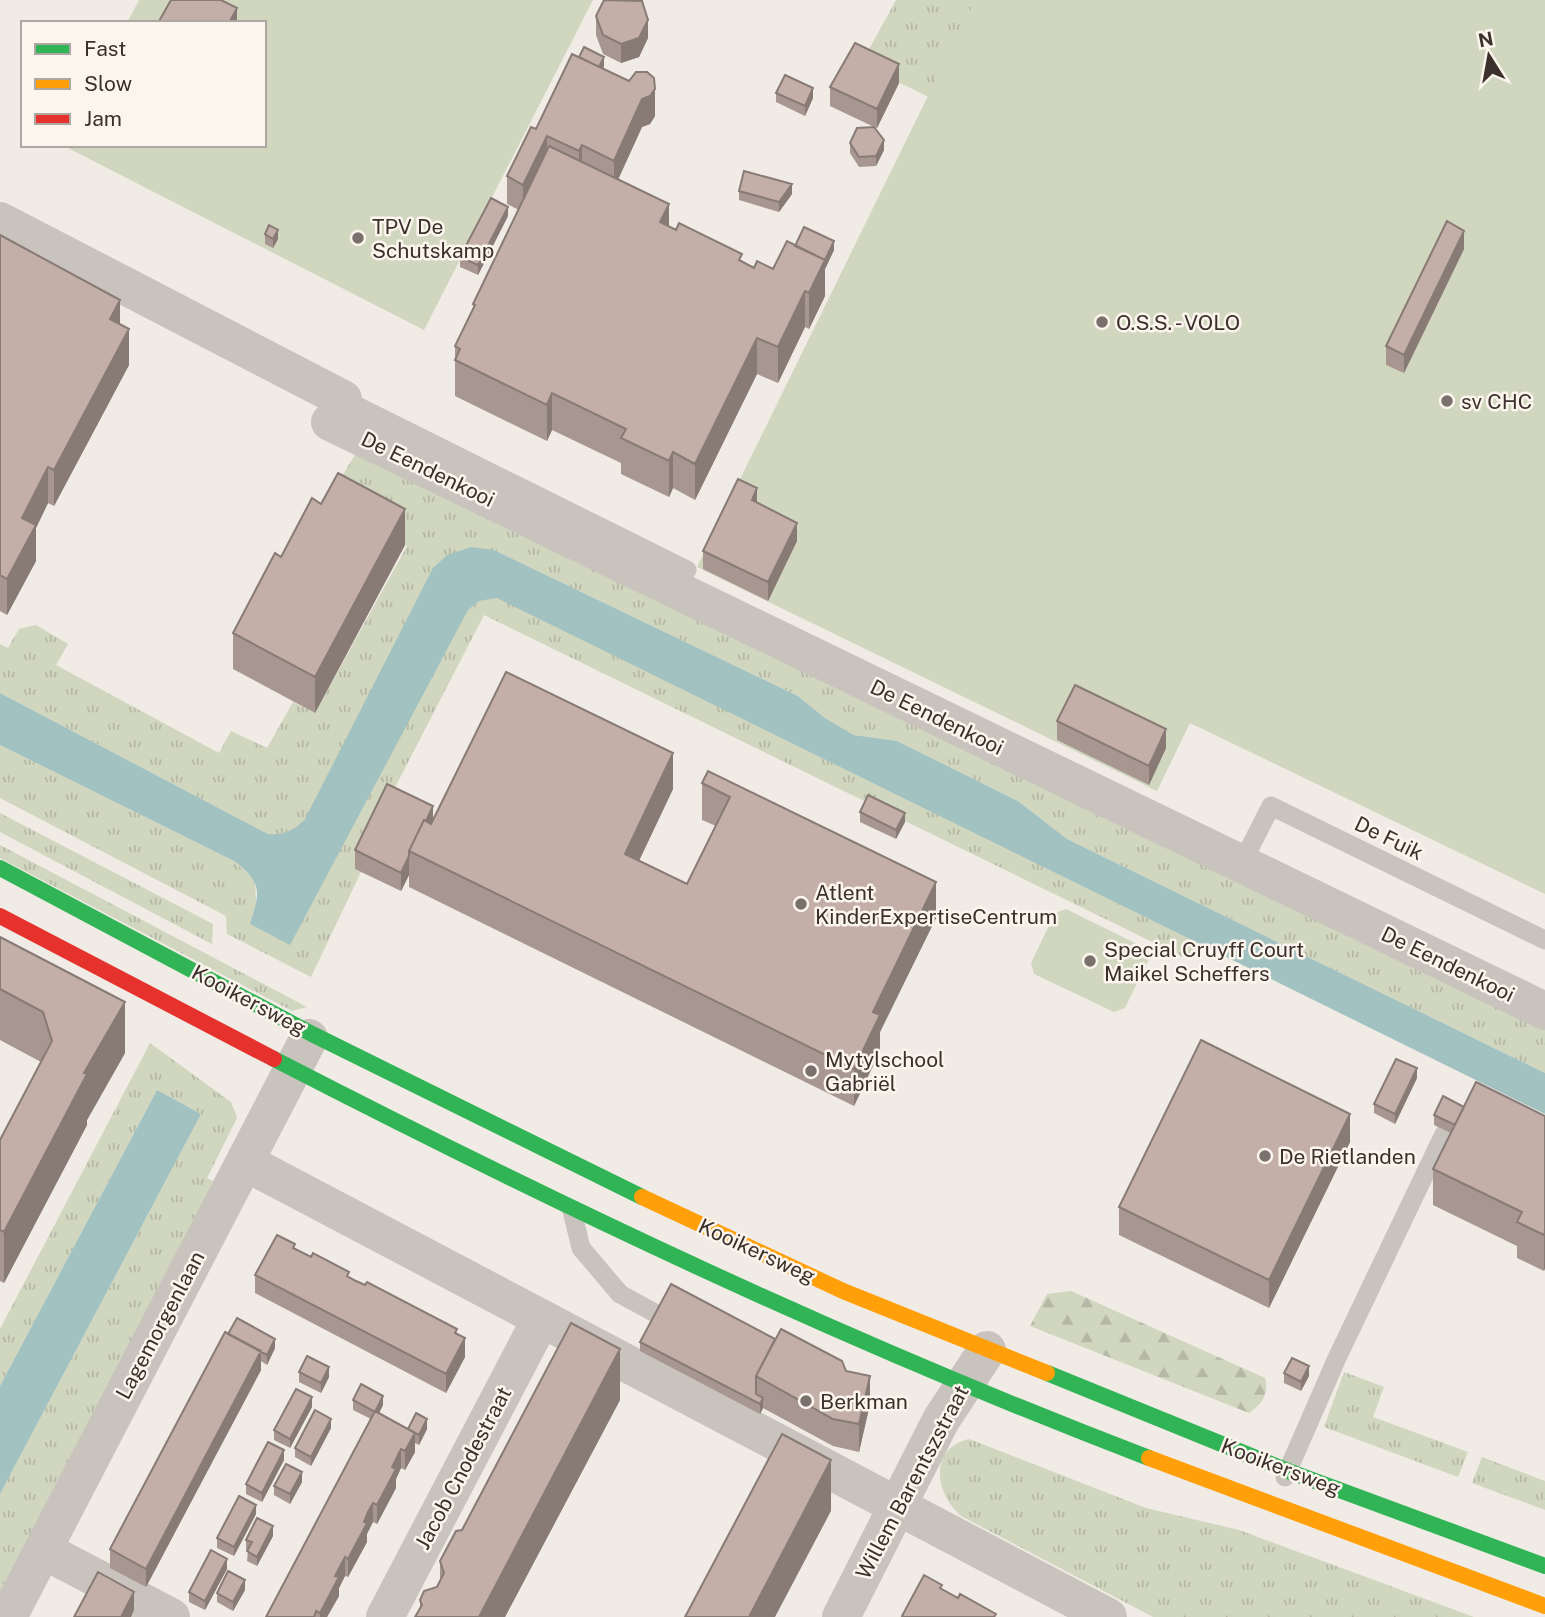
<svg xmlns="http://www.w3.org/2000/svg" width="1545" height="1617" viewBox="0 0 1545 1617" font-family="'Public Sans',sans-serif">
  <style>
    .grass { fill: url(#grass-tufts) }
    .forest { fill: url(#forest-firs) }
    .pitch { fill: #d1d6bf }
    .water { fill: #a1c2c1 }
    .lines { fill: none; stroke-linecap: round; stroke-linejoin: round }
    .lane { stroke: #c9c3be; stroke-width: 19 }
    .street { stroke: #c9c3be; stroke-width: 38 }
    .fast { stroke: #30b455; stroke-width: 16 }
    .slow { stroke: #ff9f0a; stroke-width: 16 }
    .jam { stroke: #e5322d; stroke-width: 16 }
    .wall { fill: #a89690 }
    .shaded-wall { fill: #887a75 }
    .building { fill: #c3afa7; stroke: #887a75; stroke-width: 2 }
    .poi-dot { fill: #7a716c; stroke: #fbf5ee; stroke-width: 2.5 }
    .labels { text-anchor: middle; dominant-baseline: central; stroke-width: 5; stroke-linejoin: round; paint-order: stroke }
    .poi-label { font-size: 21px; fill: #3b302b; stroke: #fbf5ee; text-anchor: start }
    .street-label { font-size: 21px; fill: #3b302b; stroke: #fbf5ee }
  </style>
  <defs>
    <pattern id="grass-tufts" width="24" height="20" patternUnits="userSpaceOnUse" patternTransform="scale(1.75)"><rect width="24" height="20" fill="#d1d6bf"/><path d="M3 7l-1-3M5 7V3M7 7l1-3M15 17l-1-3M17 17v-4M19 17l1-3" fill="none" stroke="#b4b8a4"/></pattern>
    <pattern id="forest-firs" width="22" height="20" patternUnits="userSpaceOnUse" patternTransform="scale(1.75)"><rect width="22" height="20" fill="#d1d6bf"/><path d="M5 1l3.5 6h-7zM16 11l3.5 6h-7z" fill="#b4b8a4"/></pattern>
  </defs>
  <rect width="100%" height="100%" fill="#f0ebe5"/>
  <!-- grass -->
  <path class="grass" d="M896,0h90l-49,101 -76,-37z
    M361,445l1184,576v52l-478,-234 -49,-38 -121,-60 -43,-6 -29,-17 -27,-22 -304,-146 -189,269c-12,12 -21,16 -37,15l-268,-141v-49l8,4 11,-19 17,-4 32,19 -12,21 163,88 12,-22 36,17 26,-46 22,11 92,-167 -80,-45z
    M497,597l701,346 -5,11 -10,3 -699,-342 -97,188 -26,69 -50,105 -84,-43 -1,-18 -226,-118v-53l234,116 21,19 1,23 212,-293 11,-9z
    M0,813l213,111 -1,20 -212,-112z
    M0,845l307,162 -15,4 -292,-153z
    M150,1043l81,59 6,16 -30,60 9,5 -216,409v-98l201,-380 -44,-24 -157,296v-57z
    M1344,1372l40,15 -11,30 95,35 -10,25 -134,-50z
    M969,1439l177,69 93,22 235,87h-321l-192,-101c-26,-22 -33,-67 8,-77z
    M1482,1457l63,24v29l-73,-27z"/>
  <!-- forest -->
  <path class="forest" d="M1071,1291l194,87c4,16 -3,26 -16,35l-219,-87 17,-32z"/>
  <!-- pitch -->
  <path class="pitch" d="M139,0h454l-169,330 -360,-184 200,-1v-122h-137z
    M975,0h570v894l-355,-171 -33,68 -460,-224z
    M1066,909l79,39 4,11 -24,49 -11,4 -80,-38 -3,-11 24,-50z"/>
  <!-- water -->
  <path class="water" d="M471,547l23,3 304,146 27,22 29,17 43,6 121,60 49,38 478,234v41l-1048,-516 -18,3 -11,9 -178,335 -40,-21c10,-32 13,-41 -16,-63l-234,-116v-52l268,141c16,1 25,-3 37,-15l128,-251 14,-13z
    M157,1090l44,24 -201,380v-108z"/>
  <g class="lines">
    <!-- lane -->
    <path class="lane" d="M343,399l344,171
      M1241,865l30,-59 274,134
      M572,1211l9,37 39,46 57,31
      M1285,1477l52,-119 107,-224"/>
    <!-- street -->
    <path class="street" d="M0,221l343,178
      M330,422l1215,589
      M245,1162l863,455
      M43,1550l128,67
      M8,1617l301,-579
      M385,1617l156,-298
      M841,1617l100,-197 46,-70"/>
    <!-- fast -->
    <path class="fast" d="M0,868l312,166 330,163
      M274,1059c285,147 574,284 875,399
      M1047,1373l241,98 257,95"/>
    <!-- slow -->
    <path class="slow" d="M642,1197l201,94 204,82
      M1149,1458l396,148"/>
    <!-- jam -->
    <path class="jam" d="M0,916l274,143"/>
  </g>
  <!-- wall -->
  <path class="wall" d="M596,16l52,22 -9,19 -18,6 -18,-9 -7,-19z
    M579,57l25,9 -1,2 52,48 -5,8 -8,3 -24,53 51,46 85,42 19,1 22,-23 39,4 -9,19v27l-16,33 -4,-2 -27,56 -21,-9 -62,126 -22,-12 -4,9 -48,-23v-11l-69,-33 -5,11 -92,-45v-50l18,-35v-7l46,-94 -12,-6v-28z
    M899,83l-22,45 -3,-1 10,23 -8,16 -17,1 -9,-14v-10l24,-16 -44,-21v-19z
    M776,93l37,5 -8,18 -29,-14z
    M739,191l53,3 -13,18 -40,-12z
    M508,216l-30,59 -18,-8v-10z
    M265,234l13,5 -5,9 -8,-4z
    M0,235l120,89 9,41 -75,141 -6,-3 -12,25v33l-29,54 -7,-4z
    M1464,249l-60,124 -18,-8v-19z
    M757,503l40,38 -29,60 -65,-32v-18z
    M321,504l84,41 -90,168 -82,-44v-36l48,-76z
    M1057,721l109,27 -17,37 -92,-45z
    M708,771l228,147 -56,114v19l-26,55 -445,-219v-12l-8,16 -46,-22v-19l78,-29 240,-32 -34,72 48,23 29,-58 -14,-6v-37z
    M860,812l45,10 -9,17 -36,-17z
    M0,937l125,116 -38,67v5l-83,158 -4,-2v-141l41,-78 -41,-22z
    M1417,1078l-22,46 -21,-11v-9z
    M1464,1107l81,9v152l-1,3 -27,-13v-12l-84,-41v-36l18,-36 -17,-8v-10z
    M1350,1142l-81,166 -150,-73v-28z
    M295,1248l162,86 8,23 -19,36 -191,-100v-18z
    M228,1334l47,14 -8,17 -6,-4v9l-115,217 -36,-19v-19z
    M775,1339l71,32 24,33 -11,48 -26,-6 -70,-38 -3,6 -120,-63v-9z
    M299,1372l30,5 -8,16 -22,-11z
    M1284,1373l25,3 -8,15 -17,-8z
    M353,1400l30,5 -4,8 29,16h19l-8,16 -4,-2v9l-10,18 -4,-2 -5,11v9l-19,36 -4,-2 -5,9 -1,3v8l-19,35 -3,-1 -6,12v8l-12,21h-61l105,-198 -18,-9z
    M620,1400l-115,217h-90l5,-9v-8l17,-13 3,-7v-19l22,-31z
    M312,1407l-22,41 -16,-8v-10z
    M331,1428l-20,38 -16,-9v-9z
    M284,1460l-22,42 -16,-8v-10z
    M302,1482l-12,22 -16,-9v-9z
    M256,1514l-22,42 -17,-8v-10z
    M273,1536l-16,30 -10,-5 1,-11 -2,-1v-9z
    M227,1569l-22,41 -16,-8v-10z
    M245,1590l-12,21 -16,-9v-9z"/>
  <!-- shaded-wall -->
  <path class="shaded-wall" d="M237,8v15h-8z
    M648,20v18l-9,19 -18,6v-19z
    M604,57v9l-7,15v-9z
    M899,64v19l-22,45v-19z
    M813,88v10l-8,18v-10z
    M655,89v27l-5,8 -8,3 -28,61v-27l28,-62z
    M547,136v27l-24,49v-27z
    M884,140v10l-8,16v-10z
    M582,145v28l-3,6v-28z
    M792,184v10l-13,18v-10z
    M669,204v37l-9,-19z
    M508,207v9l-30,59v-10z
    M278,230v9l-5,9v-9z
    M1464,231v18l-60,124v-18z
    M834,241v9l-9,19v27l-16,33v-36z
    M805,291v36l-27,56v-36z
    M120,300v36l-10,-17z
    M129,329v36l-75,141v-36z
    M757,338v36l-62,126v-36z
    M552,393v37l-5,11v-36z
    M673,452v36l-4,9v-36z
    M48,467v36l-12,25v33l-29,54v-36l15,-61z
    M757,488v19l-5,-7z
    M405,509v36l-90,168v-36z
    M797,523v18l-29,60v-19z
    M1166,729v19l-17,37v-19z
    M673,753v36l-48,101v-36z
    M433,806v19l-22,27z
    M905,813v9l-9,17v-9z
    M409,856v19l-8,16v-18z
    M936,882v36l-56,114v19l-26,55v-37l19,-57z
    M125,1002v51l-38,67v5l-83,158v-51l80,-159z
    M1417,1068v10l-22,46v-10z
    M1350,1114v28l-81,166v-28z
    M1545,1232v36l-1,3v-36z
    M465,1338v19l-19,36v-19z
    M275,1339v9l-8,17v-10z
    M620,1349v51l-115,217h-26z
    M261,1351v19l-115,217v-18z
    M1309,1366v10l-8,15v-9z
    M329,1367v10l-8,16v-10z
    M870,1376v28l-11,48v-28z
    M383,1396v9l-8,16v-9z
    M312,1397v10l-22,41v-9z
    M763,1398v10l-3,6v-10z
    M331,1419v9l-20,38v-9z
    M427,1419v10l-8,16v-10z
    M415,1433v19l-10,18v-19z
    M401,1449v19l-5,11v9l-19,36v-19l15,-38z
    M284,1450v10l-22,42v-9z
    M831,1460v51l-56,106h-26z
    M302,1472v10l-12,22v-10z
    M373,1503v19l-6,12v8l-19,35v-18l16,-37z
    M256,1505v9l-22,42v-9z
    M273,1526v10l-16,30v-9z
    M345,1557v19l-6,12v8l-12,21h-7v-4l15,-37z
    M227,1559v10l-22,41v-9z
    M245,1580v10l-12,21v-9z
    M134,1592v18l-3,7h-10z"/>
  <!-- building -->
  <path class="building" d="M171,0h50l16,8 -8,15h-71z
    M604,0l38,1 6,19 -9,18 -18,6 -18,-9 -7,-19z
    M855,43l44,21 -22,45 -47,-22z
    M584,47l20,10 -5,10 -20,-10z
    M572,54l57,27 7,-9h11l7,6 1,11 -5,7 -8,3 -28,62 -32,-16 -3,6 -32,-15 -24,49 -16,-9 24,-49 5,2z
    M785,75l28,13 -8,18 -29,-13z
    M874,127l10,13 -8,16 -17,1 -9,-14 7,-15z
    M549,146l120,58 -9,18 16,8 3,-7 63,31 -3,6 15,8 3,-7 16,8 14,-28 38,19 -16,33 -4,-2 -27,56 -21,-9 -62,126 -22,-12 -4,9 -48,-23 5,-9 -74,-36 -5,12 -92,-45 5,-11 -5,-3 20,-41 -2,-1z
    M744,171l48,13 -13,18 -40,-11z
    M491,198l17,9 -30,58 -18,-8z
    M1447,221l17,10 -60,124 -18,-9z
    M269,225l9,5 -5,9 -8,-5z
    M804,227l30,14 -9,19 -30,-14z
    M0,235l120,65 -10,19 19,10 -75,141 -6,-3 -26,51 14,7 -29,54 -7,-4z
    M338,473l67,36 -90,168 -82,-44 42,-80 6,4 31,-59 9,6z
    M738,479l19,9 -5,12 45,23 -29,59 -65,-31z
    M506,672l167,81 -48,101 62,30 43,-87 -28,-14 6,-12 228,111 -63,130 7,3 -26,54 -445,-218 15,-31 7,4z
    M1075,685l91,44 -17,37 -92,-45z
    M387,784l46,22 -7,15 -2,-1 -15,31v5l-8,17 -46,-23z
    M868,795l37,18 -9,17 -36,-18z
    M0,937l125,65 -41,71 3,1 -83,158 -4,-2v-90l52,-99 -9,-29 -43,-23z
    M1201,1040l149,74 -81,166 -150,-73z
    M1396,1059l21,9 -22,46 -21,-10z
    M1476,1082l69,34v116l-1,3 -27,-13 5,-10 -89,-43z
    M1443,1096l21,11 -9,18 -21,-10z
    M277,1235l18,9 -2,4 18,9 2,-4 36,19 -2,4 9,5 9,4 2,-3 90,47 -2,4 10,5 -19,36 -191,-99z
    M671,1284l104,55 -19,37v18l7,4 -3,6 -120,-62z
    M237,1318l38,21 -8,16 -39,-21z
    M571,1323l49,26 -141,268h-64l7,-12 -2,-5 4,-9 13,-4 7,-14 -4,-12 16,-30 6,-1z
    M781,1329l61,32 4,10 24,5 -11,48 -26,-5 -77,-43z
    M225,1332l36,19 -115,218 -36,-20z
    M307,1356l22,11 -8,16 -22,-11z
    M1292,1358l17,8 -8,16 -17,-9z
    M361,1384l22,12 -8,16 -22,-12z
    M296,1389l16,8 -22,42 -16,-9z
    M315,1410l16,9 -20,38 -16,-9z
    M375,1411l40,22 -10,18 -4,-2 -9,18 4,2 -19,36 -4,-2 -5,9 -4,10 3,1 -19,36 -3,-2 -10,19 4,1 -19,36 -4,-2 -2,6h-48z
    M416,1413l11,6 -8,16 -11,-6z
    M782,1434l49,26 -82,157h-64z
    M268,1442l16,8 -22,43 -16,-9z
    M286,1464l16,8 -12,22 -16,-8z
    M239,1496l17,9 -22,42 -17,-9z
    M257,1518l16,8 -16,31 -10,-6 5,-9 -6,-2z
    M211,1550l16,9 -22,42 -16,-9z
    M228,1571l17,9 -12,22 -16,-9z
    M98,1572l36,20 -13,25h-47z
    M924,1575l18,10 -2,3 18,10 2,-4 36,20 -2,3h-90l-2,-1z"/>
  <!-- markers -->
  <g class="poi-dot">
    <circle cx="358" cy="238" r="7"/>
    <circle cx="1102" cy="322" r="7"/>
    <circle cx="1447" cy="401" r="7"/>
    <circle cx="801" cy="904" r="7"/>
    <circle cx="1090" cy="961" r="7"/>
    <circle cx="811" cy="1071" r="7"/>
    <circle cx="1265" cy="1156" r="7"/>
    <circle cx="806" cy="1401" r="7"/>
  </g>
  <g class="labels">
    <!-- poi labels -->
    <g class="poi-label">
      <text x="372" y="226">TPV De<tspan x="372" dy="24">Schutskamp</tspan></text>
      <text x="1116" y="322">O.S.S. - VOLO</text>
      <text x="1461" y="401">sv CHC</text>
      <text x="815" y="892">Atlent<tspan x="815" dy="24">KinderExpertiseCentrum</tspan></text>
      <text x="1104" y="949">Special Cruyff Court<tspan x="1104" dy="24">Maikel Scheffers</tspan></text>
      <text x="825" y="1059">Mytylschool<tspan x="825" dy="24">Gabriël</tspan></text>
      <text x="1279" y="1156">De Rietlanden</text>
      <text x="820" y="1401">Berkman</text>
    </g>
    <!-- street labels -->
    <g class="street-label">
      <text transform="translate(428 469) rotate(26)">De Eendenkooi</text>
      <text transform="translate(937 717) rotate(26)">De Eendenkooi</text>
      <text transform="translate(1389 838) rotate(26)">De Fuik</text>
      <text transform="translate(1448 964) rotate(26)">De Eendenkooi</text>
      <text transform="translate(249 1000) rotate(28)">Kooikersweg</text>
      <text transform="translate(757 1251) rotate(25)">Kooikersweg</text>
      <text transform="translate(160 1325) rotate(-62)">Lagemorgenlaan</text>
      <text transform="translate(1281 1467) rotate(21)">Kooikersweg</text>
      <text transform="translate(463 1468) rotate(-62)">Jacob Cnodestraat</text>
      <text transform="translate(912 1482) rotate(-62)">Willem Barentszstraat</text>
    </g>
  </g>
  <!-- legend -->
  <rect x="21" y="21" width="245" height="126" fill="#fbf5ee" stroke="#aea6a0" stroke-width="2"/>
  <rect x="35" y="44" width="35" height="10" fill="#30b455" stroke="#aea6a0" stroke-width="2"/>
  <text x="84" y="56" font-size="21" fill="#3b302b">Fast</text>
  <rect x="35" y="79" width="35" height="10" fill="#ff9f0a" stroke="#aea6a0" stroke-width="2"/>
  <text x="84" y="91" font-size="21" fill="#3b302b">Slow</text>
  <rect x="35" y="114" width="35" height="10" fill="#e5322d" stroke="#aea6a0" stroke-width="2"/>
  <text x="84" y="126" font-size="21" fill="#3b302b">Jam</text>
  <!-- north arrow -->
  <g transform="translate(1489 56) rotate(349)" stroke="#fbf5ee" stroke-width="5" paint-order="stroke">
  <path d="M0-5L12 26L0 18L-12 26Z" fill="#3b302b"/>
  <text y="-10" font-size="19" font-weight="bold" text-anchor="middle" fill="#3b302b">N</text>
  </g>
</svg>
